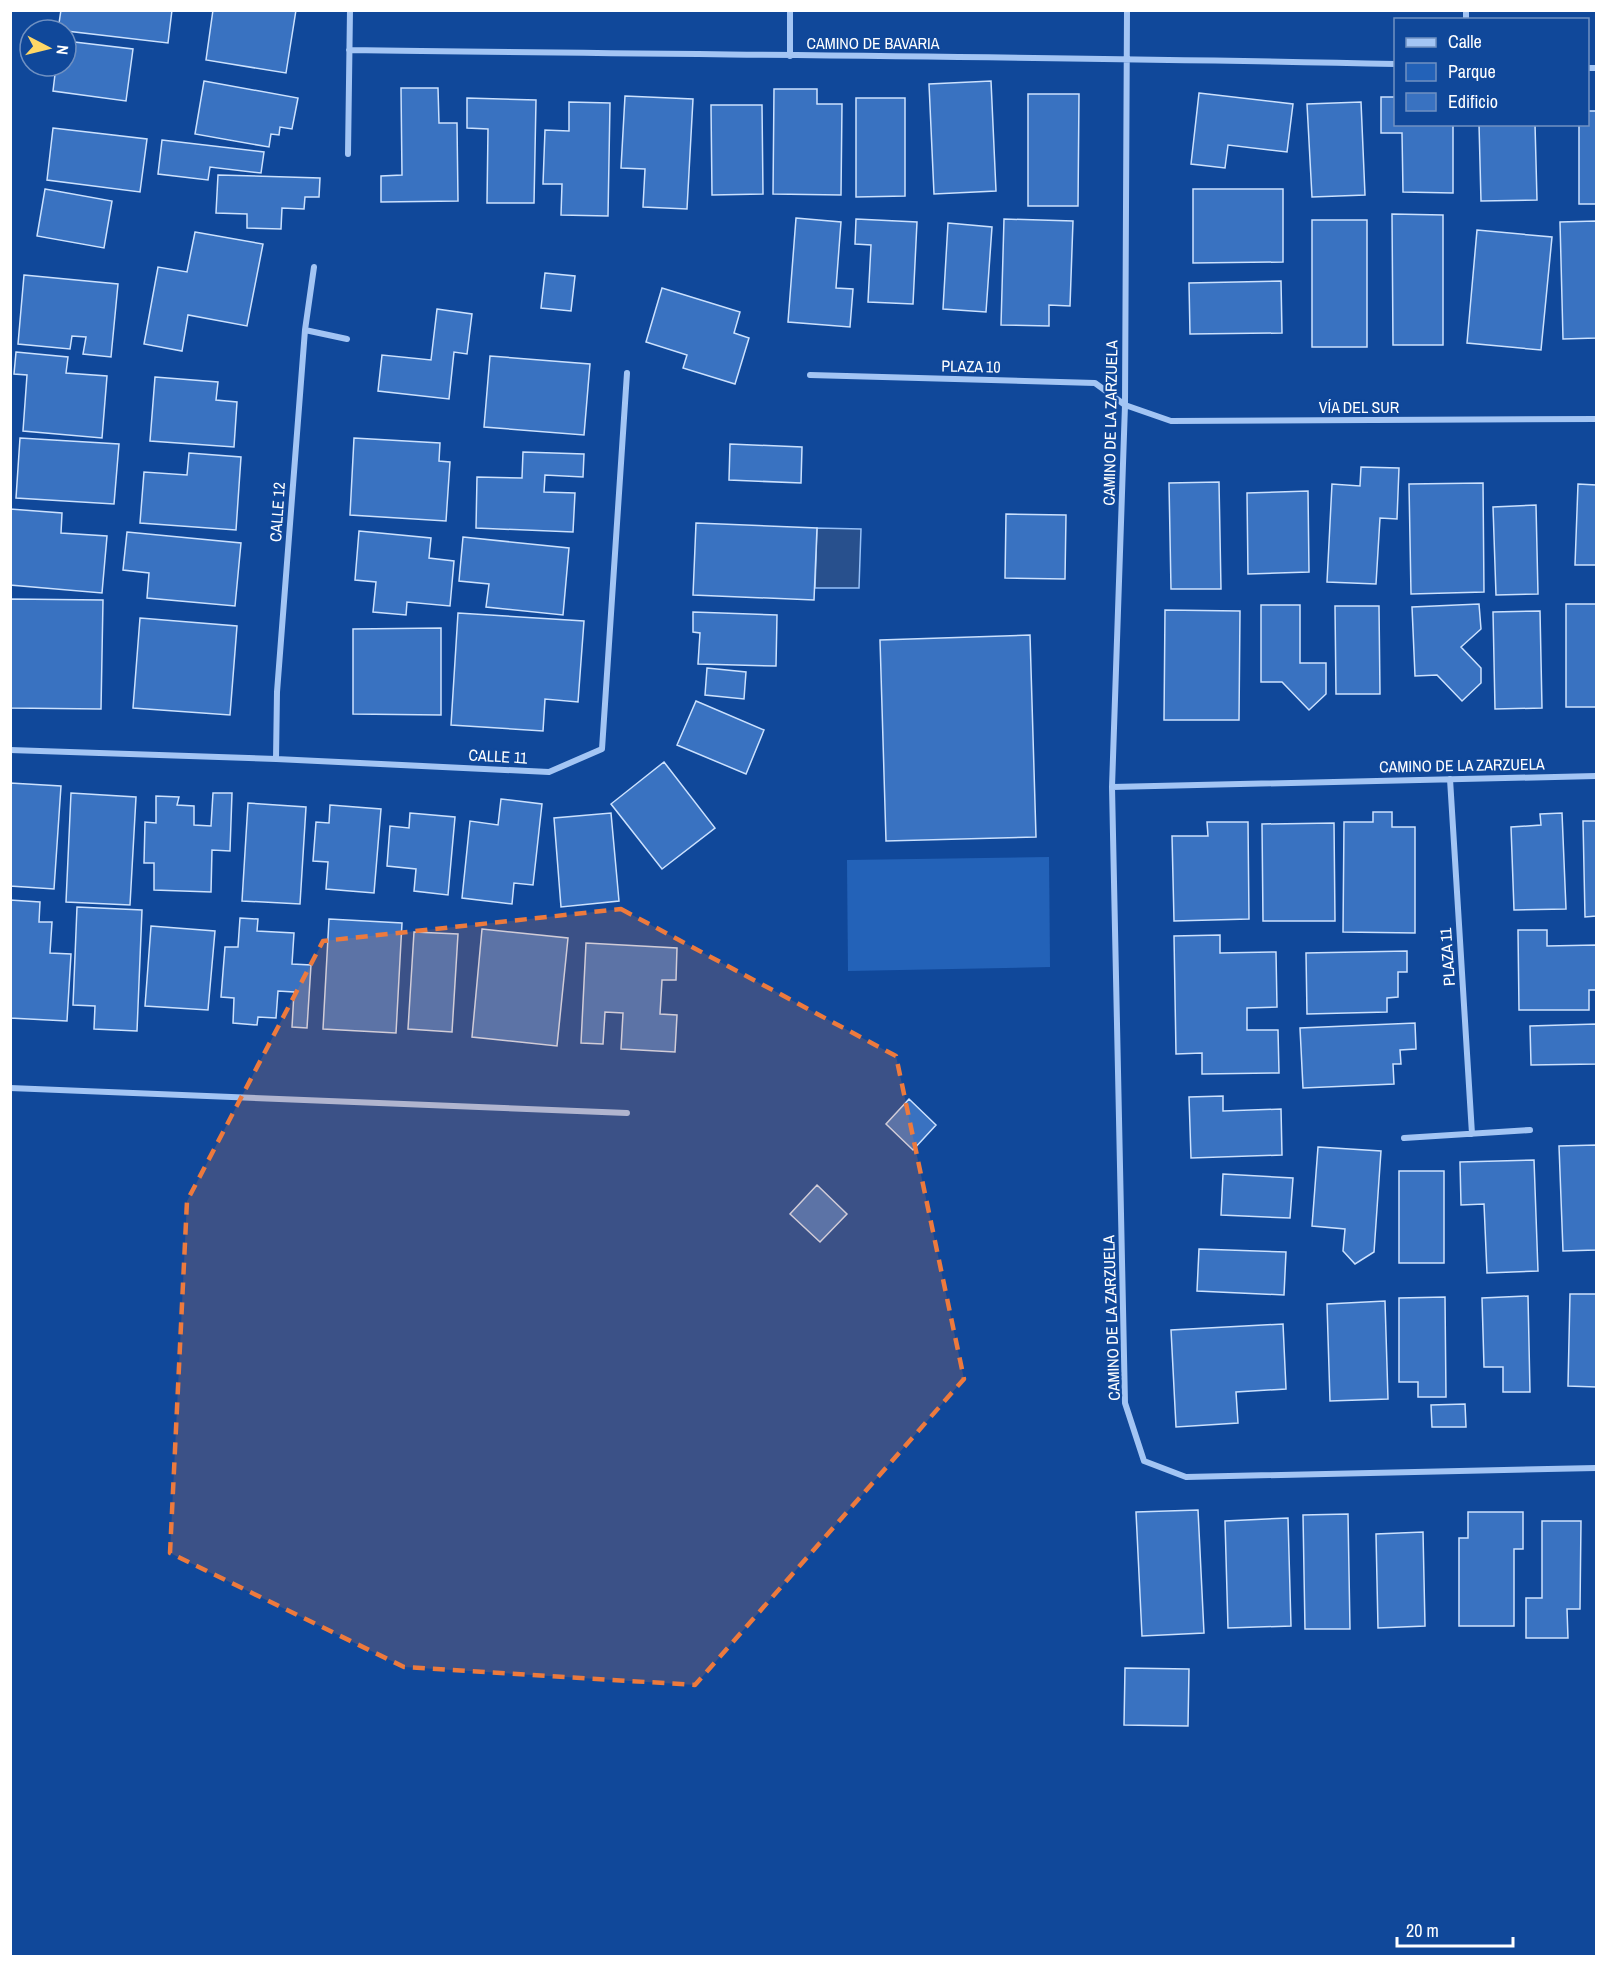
<svg xmlns="http://www.w3.org/2000/svg" width="1607" height="1967" viewBox="0 0 1607 1967" font-family="'Archivo Narrow',sans-serif">
  <style>
    .green { fill: #2362b8 }
    .water { fill: #28508d; stroke: #94bff8; stroke-width: 1.5 }
    .building { fill: #3972c1; stroke: #cbe1fe; stroke-width: 1.5 }
    .lines { fill: none; stroke-linecap: round; stroke-linejoin: round }
    .street { stroke: #a3c5f4; stroke-width: 6 }
    .marked { fill: #ed7a3d; fill-opacity: 0.2; stroke: #ed7a3d; stroke-width: 4.5; stroke-dasharray: 12 8; stroke-linejoin: round }
    .labels { text-anchor: middle; dominant-baseline: central; stroke-width: 4.5; stroke-linejoin: round; paint-order: stroke }
    .street-label { font-size: 16px; fill: #fff; stroke: #10489a }
  </style>
  <rect width="100%" height="100%" fill="#10489a"/>
  <!-- green -->
  <path class="green" d="M1049,857l1,110 -202,4 -1,-111z"/>
  <!-- water -->
  <path class="water" d="M817,528l44,1 -2,59h-44z"/>
  <!-- building -->
  <path class="building" d="M61,10h111l-4,33 -110,-13z
    M213,10h83l-10,63 -80,-13z
    M66,41l67,8 -7,52 -73,-10 3,-25h10z
    M204,81l94,17 -6,31 -12,-2 -1,8 -8,-1 -2,13 -74,-13z
    M991,81l5,110 -62,3 -5,-110z
    M401,88h37l1,35h18l1,78 -77,1v-26l21,-1z
    M774,89h43v15h25l-1,91 -68,-1z
    M1199,93l94,11 -6,48 -59,-7 -3,23 -34,-4z
    M1028,94h51l-1,112h-50z
    M625,96l68,3 -6,110 -44,-2 2,-38 -24,-1z
    M1381,97h15v27h57v69l-50,-1 -1,-59h-21z
    M467,98l69,2 -2,103h-47l1,-74 -21,-1z
    M856,98h49v98l-49,1z
    M569,102l41,1 -2,113 -47,-1 1,-31h-19l2,-54 24,1z
    M1361,102l4,93 -53,2 -5,-93z
    M711,105h51l1,89 -51,1z
    M1588,111h8v93h-17v-80h9z
    M1479,124h56l2,76 -56,1z
    M53,128l94,11 -7,53 -93,-12z
    M162,140l102,12 -3,21 -51,-6 -2,13 -50,-6z
    M218,175l102,3 -1,19h-14l-1,12 -22,-1 -1,21 -34,-1v-14l-31,-1z
    M45,189l67,12 -8,47 -67,-12z
    M1193,189h90v73l-90,1z
    M1392,214l51,1v130h-50z
    M796,218l45,4 -5,66 17,1 -3,38 -62,-5z
    M856,219l61,3 -4,82 -45,-2 3,-57 -16,-1z
    M1004,219l69,2 -3,85 -21,-1v21l-48,-1z
    M1312,220h55v127h-55z
    M1596,221v117l-33,1 -3,-117z
    M948,223l44,4 -6,85 -43,-3z
    M1477,230l75,7 -11,113 -74,-7z
    M195,232l68,12 -16,82 -59,-11 -6,36 -38,-7 14,-77 29,5z
    M545,273l30,3 -4,35 -30,-3z
    M24,275l94,9 -7,73 -28,-3 3,-17 -14,-1 -2,13 -52,-5z
    M1281,281l1,52 -92,1 -1,-51z
    M662,288l78,24 -6,21 15,5 -14,46 -52,-16 4,-13 -41,-13z
    M437,309l35,5 -5,40 -13,-2 -5,47 -71,-8 4,-36 49,5z
    M16,352l52,5 -2,16 41,3 -5,62 -79,-7 4,-56 -13,-1z
    M490,356l100,8 -6,71 -100,-8z
    M155,377l63,5 -2,18 21,2 -3,45 -84,-6z
    M20,438l99,6 -5,60 -98,-6z
    M354,438l86,5 -1,18 11,1 -4,59 -96,-6z
    M730,444l72,3 -1,36 -72,-3z
    M523,452l61,2 -1,23 -38,-2 -1,17 31,1 -2,39 -97,-4 1,-51 45,1z
    M189,453l52,4 -5,73 -96,-7 4,-51 43,3z
    M1361,467l38,1 -2,51 -17,-1 -4,66 -49,-2 5,-98 28,2z
    M1219,482l2,107h-50l-2,-106z
    M1483,483l1,109 -73,2 -2,-110z
    M1578,484l18,1v80h-21z
    M1308,491l1,81 -61,2 -1,-81z
    M1536,505l2,89 -42,1 -3,-88z
    M10,509l52,4 -1,20 46,3 -5,57 -92,-8z
    M1006,514l60,1 -1,64 -60,-1z
    M696,523l121,5 -3,72 -121,-5z
    M359,531l72,7 -2,20 25,3 -4,45 -43,-4 -1,13 -33,-3 3,-30 -21,-2z
    M127,532l114,11 -6,63 -88,-8 2,-25 -26,-3z
    M463,537l106,11 -6,67 -77,-8 3,-23 -30,-3z
    M10,599l93,1 -2,109 -91,-1z
    M1479,604l2,25 -20,18 20,21v15l-19,18 -25,-26 -22,1 -3,-69z
    M1566,604h30v103h-30z
    M1261,605h39v58h26v31l-17,16 -27,-28h-21z
    M1335,606h44l1,88h-44z
    M1165,610l75,1 -1,109h-75z
    M1540,611l2,97 -47,1 -2,-97z
    M693,612l84,3 -1,51 -78,-2 2,-31 -7,-1z
    M458,613l126,8 -6,81 -33,-3 -2,32 -92,-6z
    M140,618l97,8 -7,89 -97,-7z
    M441,628v87l-88,-1v-85z
    M1030,635l6,202 -150,4 -6,-201z
    M707,668l39,4 -2,27 -39,-4z
    M696,701l68,29 -18,44 -69,-29z
    M664,762l51,66 -53,41 -51,-65z
    M10,783l51,3 -7,103 -44,-3z
    M71,793l65,4 -6,108 -64,-3z
    M213,793h19l-2,58 -18,-1 -1,42 -57,-2v-27h-10l1,-41 11,1v-27l23,1 -2,8 17,1v19l17,1z
    M501,799l41,5 -9,81 -19,-2 -2,21 -50,-6 8,-77 28,4z
    M248,803l58,4 -6,97 -58,-3z
    M330,805l51,4 -7,84 -48,-4 2,-27 -15,-1 3,-39 13,1z
    M1373,812h19v15h23v106l-72,-1 1,-110h29z
    M410,813l45,4 -7,78 -34,-4 2,-22 -29,-3 3,-40 19,2z
    M611,813l8,88 -58,6 -7,-89z
    M1562,813l4,96 -52,1 -3,-83 30,-2 -1,-11z
    M1583,821h13v95l-11,1z
    M1207,822h41l1,97 -75,2 -2,-85h36z
    M1334,823l1,98h-72l-1,-97z
    M10,900l30,2 -1,20h13l-2,31 21,1 -4,67 -57,-3z
    M77,907l65,3 -5,121 -43,-2 1,-23 -22,-1z
    M240,918l18,1 -1,12 37,2 -2,31 19,1 -4,63 -15,-1 2,-35 -16,-1 -2,27 -18,-1 -1,8 -24,-2 1,-25 -13,-1 4,-50h13z
    M329,919l73,4 -6,110 -73,-4z
    M151,926l64,5 -7,79 -63,-4z
    M482,929l86,9 -11,108 -85,-9z
    M1518,930h29v16l49,-1v45h-7v20h-70z
    M414,932l44,2 -6,98 -44,-3z
    M1220,935v18l56,-1 1,55 -30,1v22h31l1,43 -77,1v-21l-26,1 -2,-118z
    M586,943l91,5 -1,32h-14l-2,34 17,1 -2,37 -54,-3 2,-36 -18,-1 -2,32 -22,-1z
    M1407,951v21h-9v25l-11,1v14l-80,2 -1,-61z
    M1415,1023l1,26 -16,1 1,14h-8l1,20 -91,4 -3,-60z
    M1596,1024v40l-65,1 -1,-39z
    M1223,1096v15l58,-2 1,46 -91,3 -2,-61z
    M909,1099l27,26 -23,25 -27,-26z
    M1596,1145v105l-33,1 -4,-105z
    M1318,1147l63,4 -7,101 -19,12 -12,-13 2,-22 -33,-3z
    M1534,1160l4,111 -51,2 -3,-69 -23,1 -1,-43z
    M1399,1171h45v92h-45z
    M1223,1174l70,4 -3,40 -69,-3z
    M817,1185l30,29 -27,28 -30,-28z
    M1199,1249l87,3 -2,43 -87,-4z
    M1570,1294h26v93l-28,-1z
    M1528,1296l2,96h-27v-25h-19l-2,-69z
    M1445,1297l1,100h-28v-15h-19v-84z
    M1385,1301l3,98 -58,2 -3,-97z
    M1283,1324l3,65 -50,3 2,31 -62,4 -5,-97z
    M1465,1404l1,23h-34l-1,-22z
    M1198,1510l6,123 -62,3 -6,-124z
    M1468,1512h55v37h-9v77h-55v-88h9z
    M1348,1514l2,115h-45l-2,-114z
    M1288,1518l3,108 -63,2 -3,-107z
    M1542,1521h39l-1,88h-13l1,29h-42v-40h16z
    M1423,1532l2,94 -47,2 -2,-94z
    M1125,1668l64,1 -1,57 -64,-1z"/>
  <g class="lines">
    <!-- street -->
    <path class="street" d="M1127,10l-2,395 -13,382 13,616 19,58 42,16 410,-9
      M1466,20v-10
      M349,50c349,5 698,6 1047,14
      M790,56v-46
      M1588,68h8
      M348,154l2,-144
      M305,330l42,9
      M810,375l285,8 30,22 46,16 425,-2
      M10,750l266,9 273,13 53,-23 25,-376
      M276,759l1,-67 28,-362 9,-63
      M1450,779l22,355
      M1112,787l484,-11
      M10,1088l617,25
      M1404,1138l126,-8"/>
  </g>
  <!-- marked area -->
  <path class="marked" d="M621,909l275,147 68,323 -269,306 -291,-18 -234,-114 17,-352 136,-260z"/>
  <g class="labels">
    <!-- street labels -->
    <g class="street-label">
      <text x="873" y="43">CAMINO DE BAVARIA</text>
      <text transform="translate(971 366) rotate(1)">PLAZA 10</text>
      <text x="1359" y="407">VÍA DEL SUR</text>
      <text transform="translate(1110 423) rotate(-89)">CAMINO DE LA ZARZUELA</text>
      <text transform="translate(277 512) rotate(-86)">CALLE 12</text>
      <text transform="translate(498 756) rotate(3)">CALLE 11</text>
      <text transform="translate(1462 765) rotate(-1)">CAMINO DE LA ZARZUELA</text>
      <text transform="translate(1447 957) rotate(-94)">PLAZA 11</text>
      <text transform="translate(1111 1318) rotate(-92)">CAMINO DE LA ZARZUELA</text>
    </g>
  </g>
  <!-- border -->
  <rect width="1607" height="1967" fill="none" stroke="#ffffff" stroke-width="24"/>
  <!-- legend -->
  <rect x="1394" y="18" width="195" height="108" fill="#10489a" stroke="#7091c2" stroke-width="1.5"/>
  <rect x="1406" y="38" width="30" height="9" fill="#a3c5f4" stroke="#7091c2" stroke-width="1.5"/>
  <text x="1448" y="48" font-size="18" fill="#ffffff">Calle</text>
  <rect x="1406" y="63" width="30" height="18" fill="#2362b8" stroke="#7091c2" stroke-width="1.5"/>
  <text x="1448" y="78" font-size="18" fill="#ffffff">Parque</text>
  <rect x="1406" y="93" width="30" height="18" fill="#3972c1" stroke="#7091c2" stroke-width="1.5"/>
  <text x="1448" y="108" font-size="18" fill="#ffffff">Edificio</text>
  <!-- north arrow -->
  <g transform="translate(48 48) rotate(97)"><circle r="28" fill="#10489a" stroke="#7091c2" stroke-width="1.5"/>
  <path d="M0-4.5L10 22L0 15L-10 22Z" fill="#ffd766"/>
  <text y="-9" font-size="16" font-weight="bold" text-anchor="middle" fill="#ffffff">N</text>
  </g>
  <!-- scale -->
  <path d="M1397 1937v9h116v-9" fill="none" stroke="#ffffff" stroke-width="3"/>
  <text x="1406" y="1937" font-size="18" fill="#ffffff" stroke="#10489a" stroke-width="4.5" paint-order="stroke">20 m</text>
</svg>
